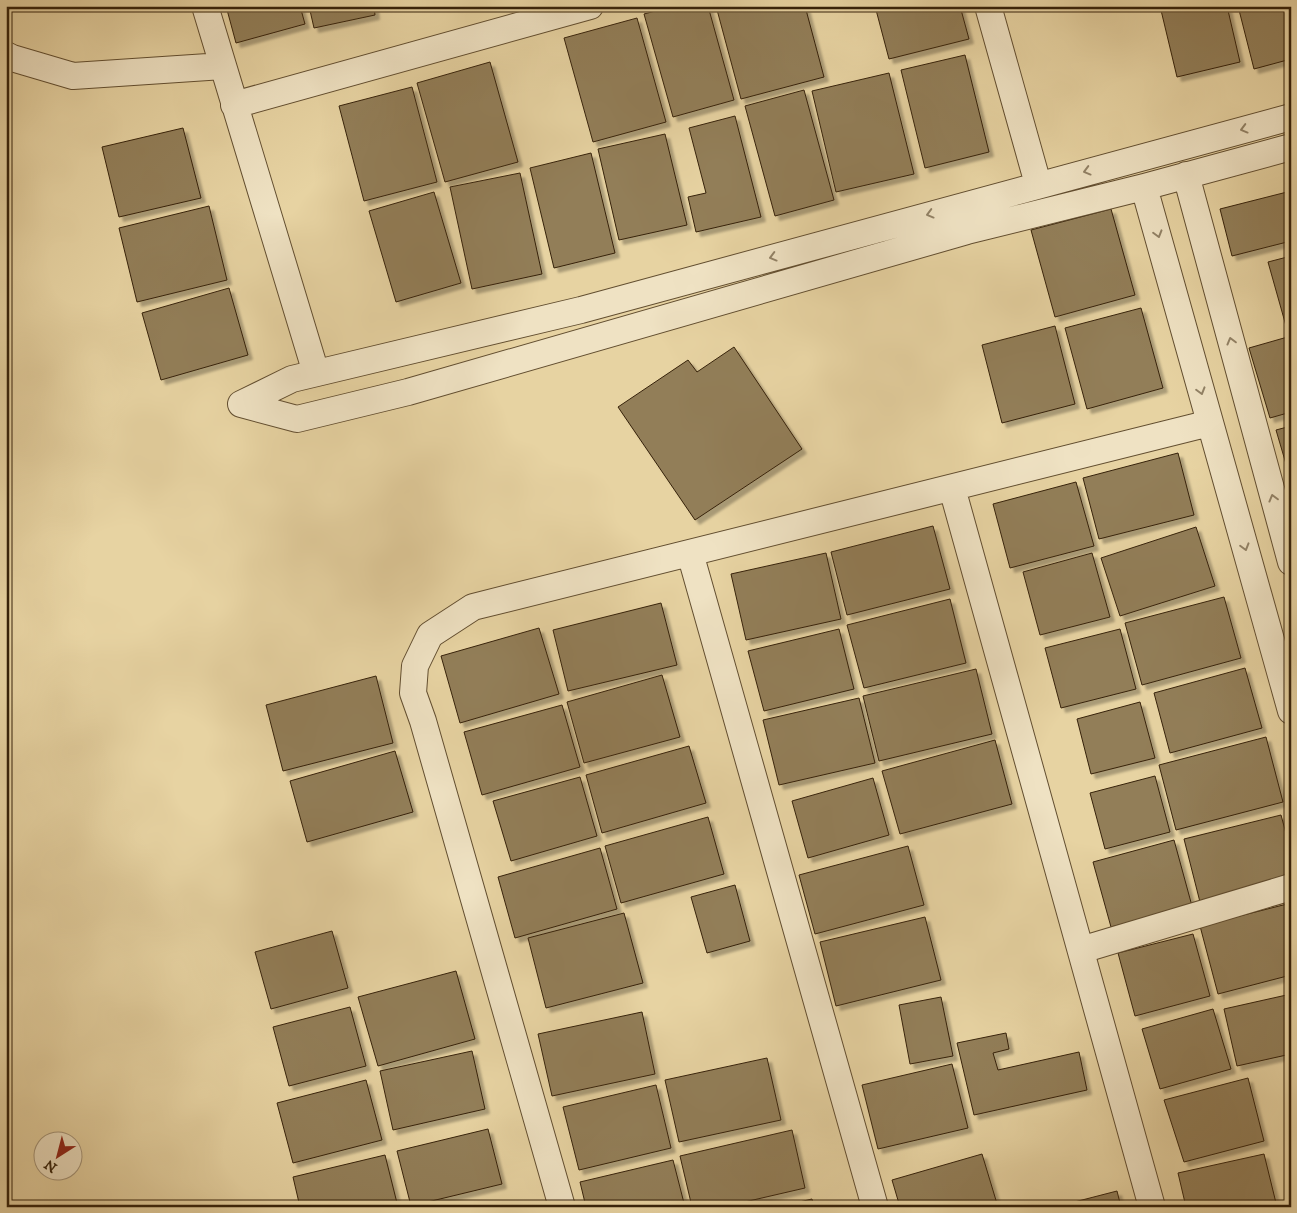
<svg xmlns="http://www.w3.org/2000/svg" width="1297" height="1213" viewBox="0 0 1297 1213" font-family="'IM FELL DW Pica',serif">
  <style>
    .building { fill: #927e59; stroke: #36220a; filter: url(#shadow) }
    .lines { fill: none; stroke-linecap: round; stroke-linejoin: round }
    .minor-casing { stroke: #624e30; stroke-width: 28 }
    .minor { stroke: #efe2c3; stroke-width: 26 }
    .oneway { stroke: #928266 }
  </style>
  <defs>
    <filter id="shadow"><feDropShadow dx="4.5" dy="4.5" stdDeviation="1" flood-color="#0004"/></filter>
  </defs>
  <rect width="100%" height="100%" fill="#e7d3a2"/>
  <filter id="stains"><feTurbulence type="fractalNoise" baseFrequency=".004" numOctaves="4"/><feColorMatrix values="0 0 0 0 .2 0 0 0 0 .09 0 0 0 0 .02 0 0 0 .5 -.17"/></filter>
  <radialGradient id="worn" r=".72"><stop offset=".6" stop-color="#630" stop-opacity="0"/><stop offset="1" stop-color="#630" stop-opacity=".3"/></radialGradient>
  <!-- building -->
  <path class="building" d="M226,6h74l5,18 -69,19z
    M309,6h65l1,9 -61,13z
    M674,6h34l26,94 -61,17 -29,-103z
    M716,6h89l19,71 -83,22z
    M875,6h85l9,33 -80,20z
    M1160,6h67l13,56 -63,15z
    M1238,6h53v53l-37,10z
    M637,18l29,104 -73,20 -29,-104z
    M965,55l24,97 -64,16 -24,-98z
    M490,62l28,100 -73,20 -28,-99z
    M889,73l25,101 -78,18 -24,-101z
    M412,87l25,95 -73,19 -25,-95z
    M804,90l30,110 -59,16 -30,-110z
    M735,116l26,101 -65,15 -8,-35 18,-4 -17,-65z
    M183,128l18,70 -82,19 -17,-70z
    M665,134l22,91 -68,15 -21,-91z
    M591,153l24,100 -61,15 -24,-100z
    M520,173l22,101 -70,15 -22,-102z
    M1291,191v50l-59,15 -12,-47z
    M434,192l27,91 -65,19 -27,-91z
    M209,206l18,74 -90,22 -18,-74z
    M1111,209l24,86 -80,22 -24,-87z
    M1291,256v69l-5,1 -18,-64z
    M229,288l19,67 -87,25 -19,-67z
    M1141,308l22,80 -76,21 -22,-81z
    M1055,326l20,78 -73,19 -20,-78z
    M1291,336v76l-21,6 -21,-70z
    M734,347l68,102 -107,71 -77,-113 70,-47 9,12z
    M1291,426v55l-15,-51z
    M1178,453l16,62 -95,24 -16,-61z
    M1076,482l18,64 -84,22 -17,-64z
    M933,526l17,63 -103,26 -16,-63z
    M1196,527l19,59 -95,30 -19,-58z
    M826,553l15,66 -95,21 -15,-66z
    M1092,553l18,64 -70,18 -17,-63z
    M1224,597l17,61 -99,27 -17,-62z
    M950,599l16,64 -102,25 -17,-63z
    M661,603l16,62 -109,26 -15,-61z
    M539,628l20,66 -99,29 -19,-67z
    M839,629l15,60 -90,22 -16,-60z
    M1120,629l16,60 -75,19 -16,-60z
    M1245,668l17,60 -92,25 -16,-60z
    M976,669l16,65 -113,27 -16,-65z
    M662,675l18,62 -96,26 -17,-61z
    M376,676l17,67 -110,28 -17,-66z
    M859,698l16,65 -96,22 -16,-65z
    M1140,702l15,56 -64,16 -14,-55z
    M562,705l18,62 -98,28 -18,-63z
    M1266,737l17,65 -107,28 -17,-65z
    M995,740l17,64 -112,30 -18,-63z
    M689,746l17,57 -104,30 -16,-58z
    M395,751l18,61 -106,30 -17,-61z
    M1155,776l15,56 -65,17 -15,-56z
    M580,777l17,59 -86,25 -18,-60z
    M873,778l16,57 -81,23 -16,-57z
    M1281,815l10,37v27l-91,23 -16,-63z
    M708,817l16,57 -103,29 -16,-57z
    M1174,840l18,66 -81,21 -18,-65z
    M908,846l16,59 -109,29 -16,-59z
    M600,848l17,61 -102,29 -17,-61z
    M735,885l15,56 -43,12 -16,-56z
    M1291,903v72l-73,19 -18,-68z
    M624,913l19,70 -97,25 -18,-70z
    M925,917l16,63 -105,26 -16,-64z
    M332,931l16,57 -77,21 -16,-57z
    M1193,934l17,62 -75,20 -17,-63z
    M456,971l19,68 -97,27 -20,-69z
    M1291,994v60l-54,12 -13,-57z
    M941,997l12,59 -43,8 -11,-59z
    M350,1007l16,59 -77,20 -16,-59z
    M1213,1009l18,60 -71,20 -18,-60z
    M642,1012l13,62 -103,22 -14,-62z
    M1006,1033l3,16 -16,4 5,17 81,-18 8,38 -113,25 -17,-72z
    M472,1051l13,58 -92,21 -13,-59z
    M767,1058l14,62 -102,22 -14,-62z
    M952,1064l16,64 -90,21 -16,-64z
    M1248,1078l16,63 -80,21 -20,-62z
    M366,1080l16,60 -89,23 -16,-60z
    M656,1085l15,63 -92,22 -16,-63z
    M488,1129l14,55 -91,22 -14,-55z
    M792,1130l13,58 -82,19h-31l-12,-51z
    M982,1154l16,53h-98l-8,-27z
    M1264,1154l13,53h-91l-8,-34z
    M385,1155l13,52h-98l-7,-30z
    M673,1160l12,47h-99l-6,-25z
    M1117,1191l4,16h-66z
    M812,1199l2,8h-36z"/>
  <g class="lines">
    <!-- minor casing -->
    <g class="minor-casing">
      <path id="minor" d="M205,6l111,367
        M988,6l50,178
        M6,55l6,3 61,18 150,-10
        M234,105l356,-99
        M1291,117l-710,193 -289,69 -51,25 56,15 111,-27 559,-161 177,-44 147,-40
        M1186,175l105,387
        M1144,187l147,524
        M952,488l200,719
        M690,553l185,654
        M1081,950l210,-63
        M562,1207l-139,-486 -10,-28 2,-27 15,-31 43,-28 737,-184"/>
    </g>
    <!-- minor -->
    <use href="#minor" class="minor"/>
  </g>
  <!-- one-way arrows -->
  <defs><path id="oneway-chevron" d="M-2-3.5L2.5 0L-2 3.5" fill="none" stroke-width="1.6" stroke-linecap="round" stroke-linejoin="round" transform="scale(1.25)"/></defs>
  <g class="oneway">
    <use href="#oneway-chevron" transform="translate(1244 129) rotate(165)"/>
    <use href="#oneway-chevron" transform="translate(1087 171) rotate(165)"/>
    <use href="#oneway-chevron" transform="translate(930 214) rotate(165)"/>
    <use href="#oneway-chevron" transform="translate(1158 234) rotate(74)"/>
    <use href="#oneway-chevron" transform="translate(773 257) rotate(165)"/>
    <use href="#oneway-chevron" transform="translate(1231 341) rotate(-105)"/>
    <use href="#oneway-chevron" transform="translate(1201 391) rotate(74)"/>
    <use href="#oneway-chevron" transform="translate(1273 498) rotate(-105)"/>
    <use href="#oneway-chevron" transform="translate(1245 547) rotate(74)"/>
  </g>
  <!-- margin -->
  <rect width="1297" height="1213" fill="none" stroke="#e7d3a2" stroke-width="25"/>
  <rect x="8" y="8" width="1282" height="1198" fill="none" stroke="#36220a" stroke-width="2.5"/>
  <rect x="12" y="12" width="1272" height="1188" fill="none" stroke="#36220a"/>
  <!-- north arrow -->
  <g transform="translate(58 1156) rotate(216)"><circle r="24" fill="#efe2c3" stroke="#a59579"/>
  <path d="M0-4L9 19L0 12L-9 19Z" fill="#8f2418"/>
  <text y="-8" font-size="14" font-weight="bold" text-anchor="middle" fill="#36220a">N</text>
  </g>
  <rect width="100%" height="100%" filter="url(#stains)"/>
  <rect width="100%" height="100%" fill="url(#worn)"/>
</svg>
